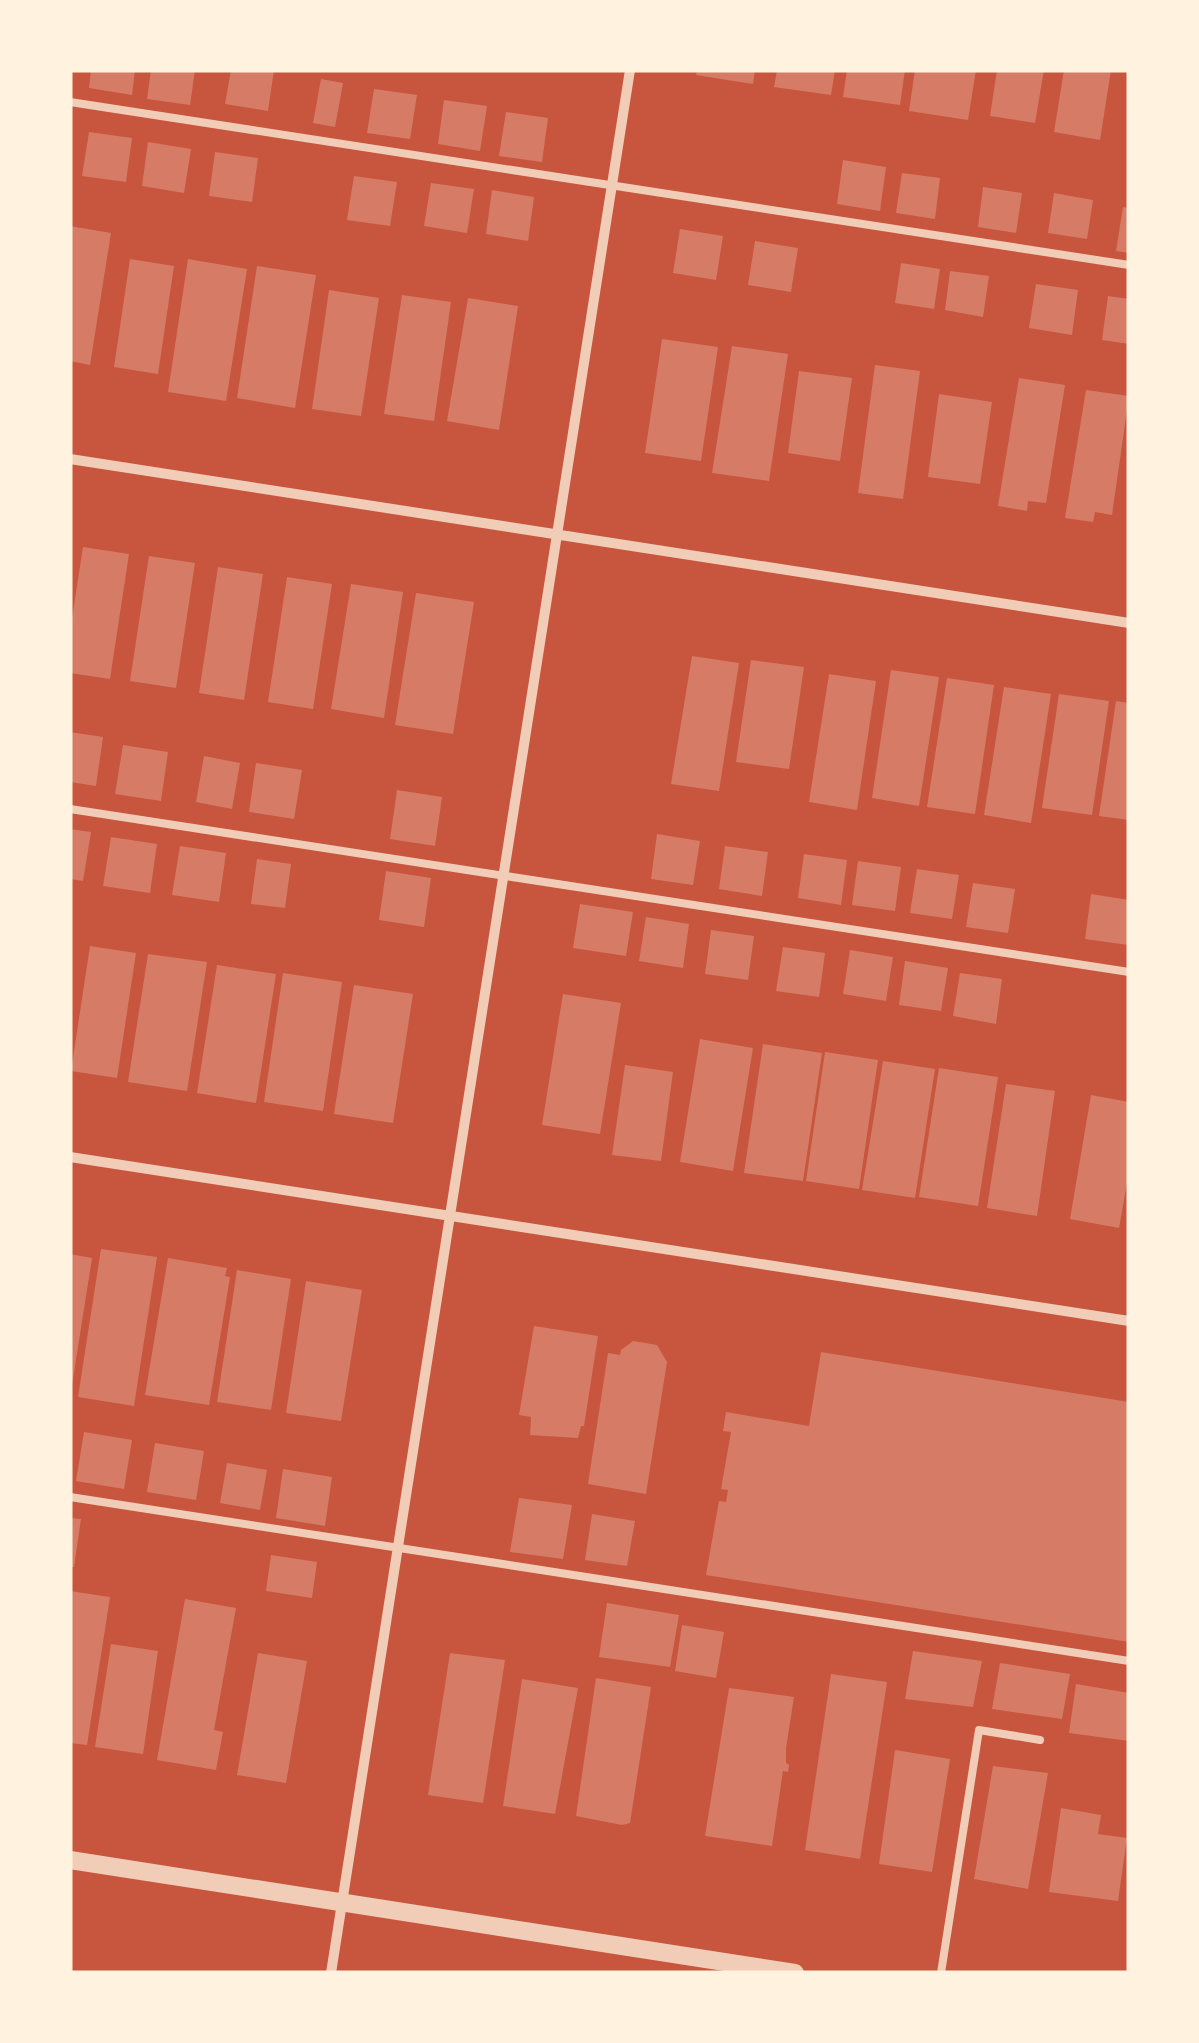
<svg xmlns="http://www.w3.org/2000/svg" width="1199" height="2043" viewBox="0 0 1199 2043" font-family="Roboto,sans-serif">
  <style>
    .building { fill: #d67c66 }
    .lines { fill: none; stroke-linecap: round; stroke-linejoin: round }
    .service { stroke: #f1ccb7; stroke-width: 8 }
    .minor { stroke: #f1ccb7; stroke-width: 10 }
    .tertiary { stroke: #f1ccb7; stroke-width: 18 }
  </style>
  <rect width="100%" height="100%" fill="#c8553d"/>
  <!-- building -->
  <path class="building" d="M91,70h44l-3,25 -43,-7z
    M151,70h44l-5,35 -43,-6z
    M231,70h43l-6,41 -43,-7z
    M697,70h58l-2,14 -57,-9z
    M777,70h58l-4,25 -57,-8z
    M847,70h58l-5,35 -57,-8z
    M915,70h61l-8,50 -59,-9z
    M997,70h47l-9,53 -45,-7z
    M1064,70h47l-11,70 -46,-8z
    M321,79l22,4 -8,44 -22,-4z
    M374,89l43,6 -7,44 -43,-6z
    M444,100l43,6 -7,45 -42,-7z
    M506,112l42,6 -6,44 -43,-6z
    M89,132l43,6 -6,44 -44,-6z
    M148,142l43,7 -7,44 -42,-7z
    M215,152l43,6 -6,44 -43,-6z
    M843,160l43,7 -6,44 -43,-7z
    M902,173l38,5 -5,41 -39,-6z
    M354,176l43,6 -7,44 -43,-6z
    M431,183l43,6 -7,44 -43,-7z
    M983,187l39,6 -6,40 -38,-6z
    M492,190l42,7 -6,44 -42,-7z
    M1054,193l39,7 -6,39 -39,-6z
    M1123,207l6,1v45l-13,-2z
    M70,226l41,7 -21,132 -20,-4z
    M680,229l43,7 -7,44 -43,-7z
    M755,241l43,7 -7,44 -43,-7z
    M130,259l44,7 -16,108 -44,-7z
    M188,259l59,10 -21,132 -58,-9z
    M901,263l39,6 -6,40 -39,-6z
    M257,266l59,9 -21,133 -58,-10z
    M950,271l39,5 -6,41 -38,-7z
    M1036,284l42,6 -6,45 -43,-7z
    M329,290l50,8 -18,118 -49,-7z
    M402,295l49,7 -17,119 -50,-7z
    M1108,296l21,3v45l-27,-4z
    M468,298l50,8 -19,124 -52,-9z
    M662,339l56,8 -17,114 -56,-8z
    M732,346l56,8 -19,127 -57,-8z
    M875,365l45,6 -17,128 -45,-6z
    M799,371l53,7 -12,83 -52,-8z
    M1019,378l46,7 -19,118 -18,-2 -1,10 -29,-5z
    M1086,390l43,6 -17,119 -17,-3 -2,10 -28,-4z
    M939,394l53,8 -12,82 -52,-7z
    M83,547l46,7 -19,125 -40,-6v-42z
    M149,556l46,7 -19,125 -46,-7z
    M218,567l45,7 -19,126 -45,-7z
    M287,577l45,7 -19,125 -45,-7z
    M351,584l52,8 -19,126 -53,-9z
    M416,593l58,9 -21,132 -58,-9z
    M692,656l47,7 -20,128 -48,-7z
    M751,660l53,7 -15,102 -53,-7z
    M891,670l48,7 -20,129 -47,-8z
    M829,674l47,7 -19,129 -48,-8z
    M947,678l47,7 -19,129 -48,-7z
    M1004,687l47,7 -20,129 -47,-8z
    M1059,694l50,7 -17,114 -50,-7z
    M1116,701l13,2v117l-30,-4z
    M70,732l33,5 -7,49 -26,-4z
    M123,745l45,7 -7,49 -46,-7z
    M204,756l36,7 -8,46 -36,-7z
    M256,763l46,7 -8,49 -45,-7z
    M397,790l45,7 -7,49 -45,-7z
    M70,829l21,3 -8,49 -13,-2z
    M657,834l43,7 -7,44 -42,-6z
    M111,837l46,7 -7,49 -47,-7z
    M180,846l46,7 -7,49 -47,-7z
    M725,846l43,6 -6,44 -43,-7z
    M804,854l43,6 -6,45 -43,-7z
    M257,859l34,5 -6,44 -34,-4z
    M858,861l43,6 -6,44 -43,-6z
    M917,869l42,6 -7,44 -42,-6z
    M386,871l45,7 -7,49 -45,-7z
    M973,883l42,6 -7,44 -42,-6z
    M1091,894l38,6 -1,45 -43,-6z
    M580,904l53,8 -7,44 -53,-8z
    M646,917l43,7 -6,44 -44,-7z
    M711,930l43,6 -6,44 -43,-6z
    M90,946l46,7 -19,125 -46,-7z
    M783,947l42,6 -6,44 -43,-6z
    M850,950l43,7 -7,44 -43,-7z
    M148,954l59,8 -20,129 -59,-9z
    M905,961l43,7 -7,43 -42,-6z
    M217,965l59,9 -20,129 -59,-10z
    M283,973l59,9 -19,129 -59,-9z
    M960,973l42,6 -6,45 -43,-8z
    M354,985l59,9 -20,129 -59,-9z
    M563,994l58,9 -21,131 -58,-9z
    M700,1039l53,9 -20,123 -53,-9z
    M763,1044l59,9 -19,128 -59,-8z
    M825,1052l53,8 -19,129 -53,-8z
    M883,1061l52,8 -20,129 -53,-8z
    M625,1065l48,7 -12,89 -49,-6z
    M939,1068l59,9 -20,129 -59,-9z
    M1006,1084l49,7 -18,125 -50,-8z
    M1091,1095l38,7v70l-10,56 -49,-9z
    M101,1249l56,8 -23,149 -56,-9z
    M70,1254l22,4 -20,127 -2,-1z
    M168,1258l59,10 -2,8 5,1 -21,128 -64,-10z
    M237,1270l54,9 -20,131 -54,-8z
    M306,1281l56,9 -21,131 -55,-8z
    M534,1326l64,10 -14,90h-3l-3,12 -48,-3 1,-18 -12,-2z
    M633,1341l24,4 10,17 -21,132 -58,-10 20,-131 12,2 1,-5z
    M821,1352l308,50v240l-423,-67 13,-74 7,1 2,-12 -7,-1 10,-57 -8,-1 3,-19 83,14z
    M84,1432l48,8 -8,49 -48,-8z
    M155,1443l49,8 -8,49 -49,-8z
    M227,1463l40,7 -7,40 -40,-7z
    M283,1469l49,8 -7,49 -49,-8z
    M519,1498l53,7 -9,54 -53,-7z
    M592,1514l43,7 -8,45 -42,-6z
    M70,1518l11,1 -7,48h-4z
    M271,1555l46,7 -5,36 -46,-7z
    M70,1591l40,6 -23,148 -17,-2z
    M185,1599l51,9 -22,122 9,2 -7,38 -59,-10z
    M607,1603l72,12 -9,52 -71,-10z
    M682,1625l42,7 -8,46 -41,-7z
    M111,1644l47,7 -15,103 -48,-7z
    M913,1651l69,10 -9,46 -68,-8z
    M258,1653l49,8 -21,122 -49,-8z
    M450,1653l55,7 -22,143 -55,-8z
    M1000,1663l70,11 -8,45 -70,-10z
    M831,1674l56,8 -27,177 -55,-9z
    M596,1678l55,9 -21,136 -8,2 -46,-9z
    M522,1679l56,9 -23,126 -52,-8z
    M1076,1684l53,9v48l-60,-8z
    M729,1688l65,9 -8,51v15l3,2 -1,7 -5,-1 -11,75 -67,-10z
    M895,1750l55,9 -18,113 -53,-8z
    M993,1766l55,7 -20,116 -54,-10z
    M1061,1808l40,7 -3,19 29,4 -9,63 -69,-9z"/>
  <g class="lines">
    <!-- service -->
    <path class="service" d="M70,102l1059,163
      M70,809l1059,163
      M70,1497l1059,164
      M941,1973l38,-243 61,10"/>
    <!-- minor -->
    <path class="minor" d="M70,459l1059,164
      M70,1157l1059,164
      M331,1973l299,-1903"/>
    <!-- tertiary -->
    <path class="tertiary" d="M70,1860l725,113"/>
  </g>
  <!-- border -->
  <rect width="1199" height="2043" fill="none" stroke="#fff3e0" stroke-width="145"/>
</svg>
